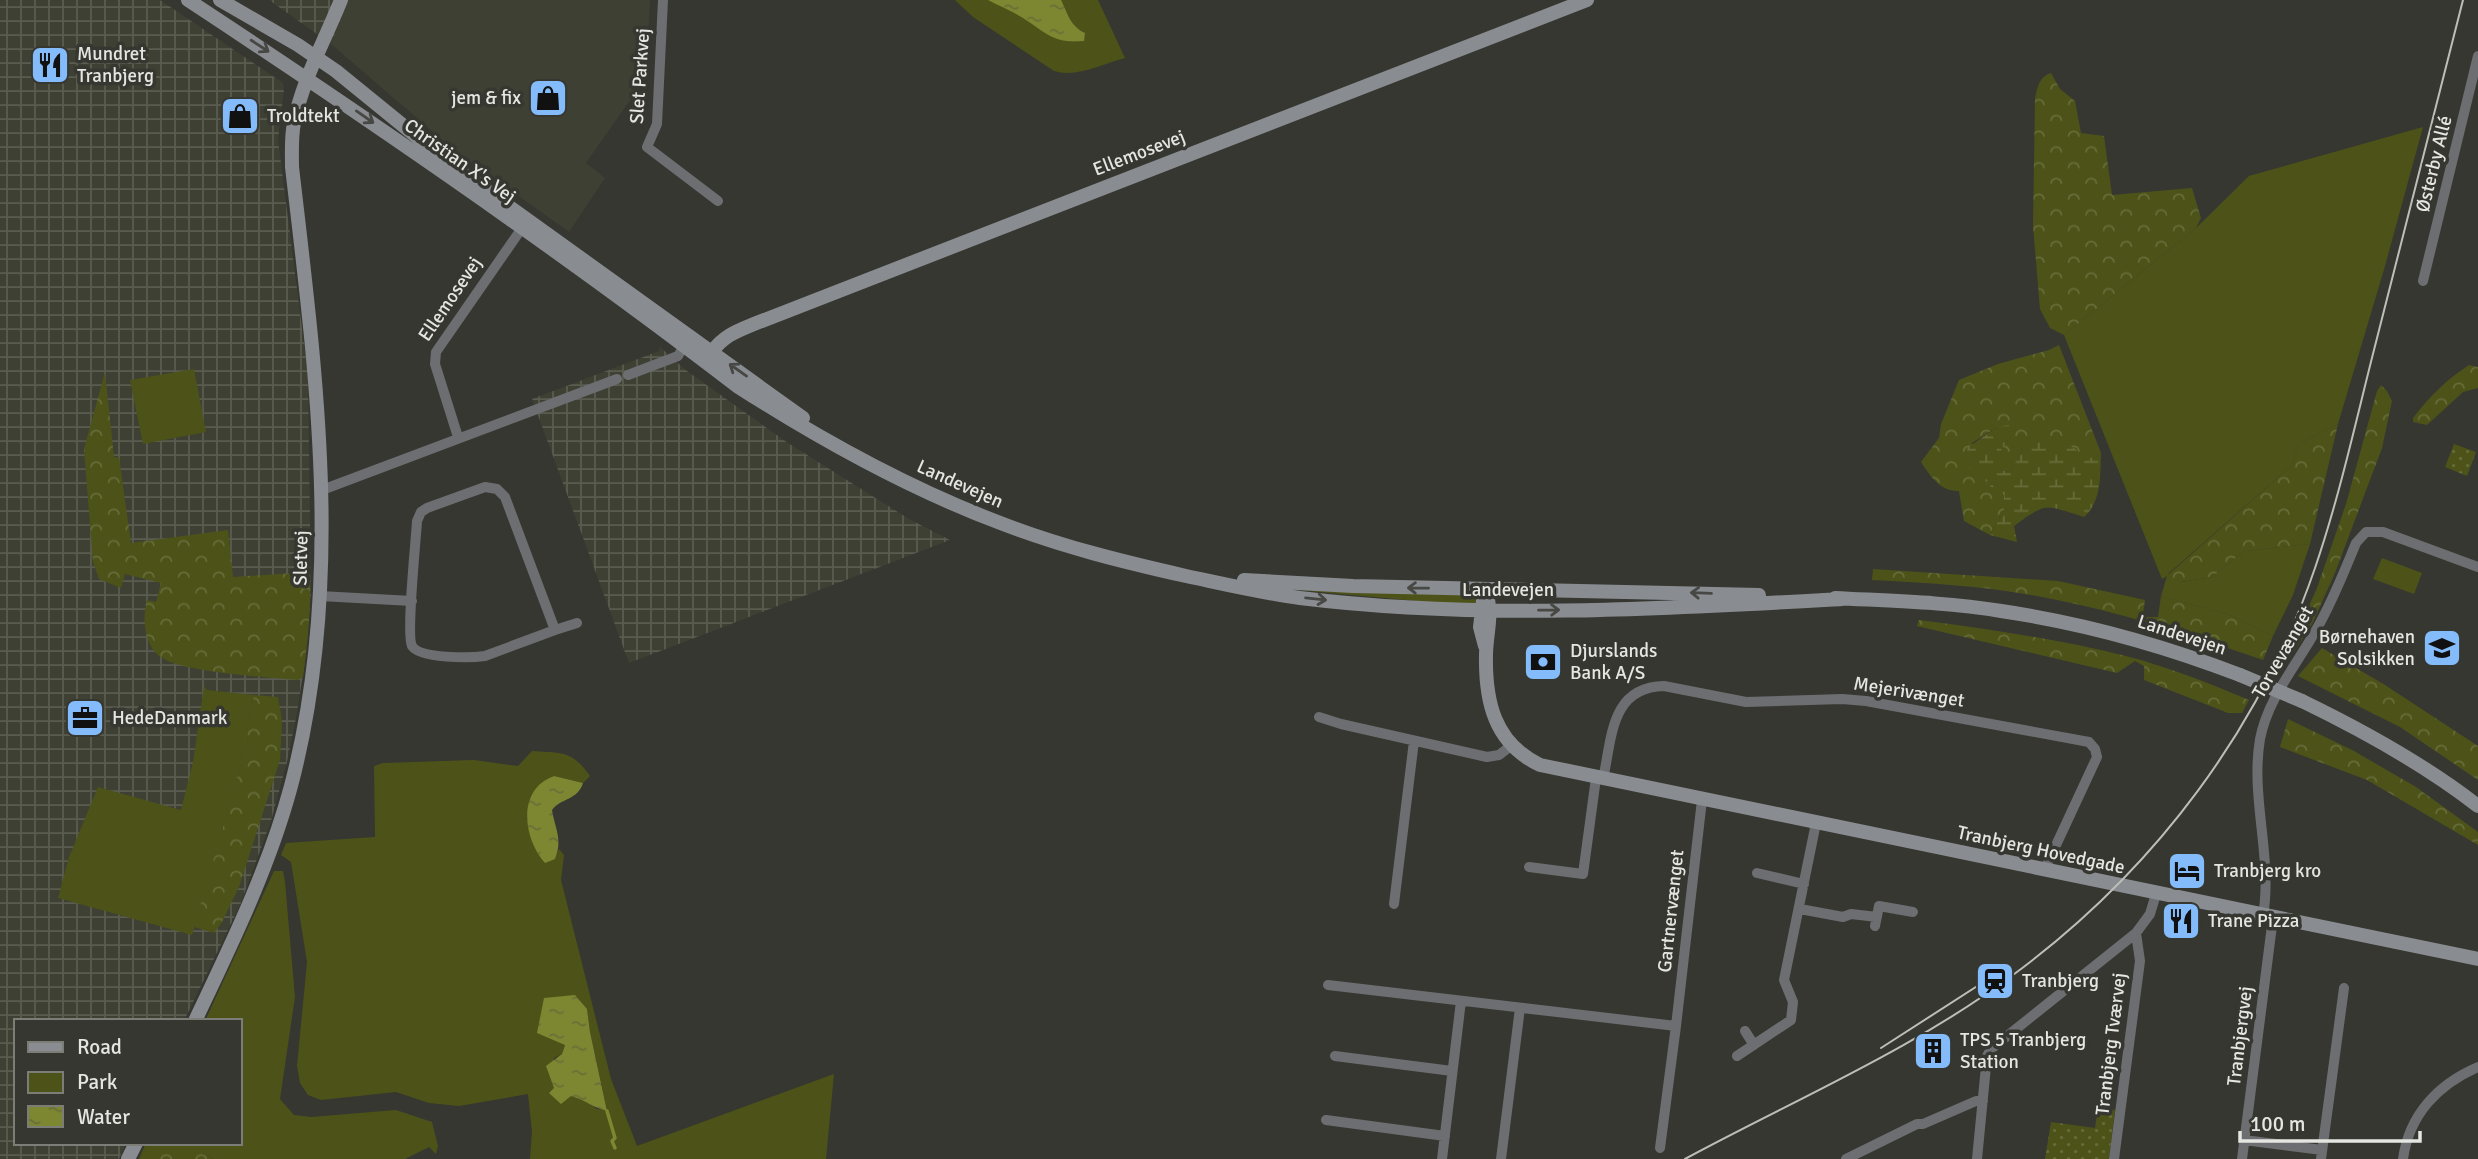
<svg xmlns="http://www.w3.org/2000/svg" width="2478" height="1159" viewBox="0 0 2478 1159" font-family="Signika,sans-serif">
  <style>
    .built { fill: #3e4033 }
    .industrial { fill: url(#industrial-grid) }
    .green { fill: #4d5318; fill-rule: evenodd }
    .forest { fill: url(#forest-crowns) }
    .wetland { fill: url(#wetland-marsh) }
    .park { fill: url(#park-dots) }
    .water { fill: url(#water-ripples) }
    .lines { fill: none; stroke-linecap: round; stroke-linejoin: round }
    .stream { stroke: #7d8631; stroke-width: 3.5 }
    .street { stroke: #6c6e71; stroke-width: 10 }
    .secondary { stroke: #898d92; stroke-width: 14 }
    .tram { stroke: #bdbeb8; stroke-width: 2 }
    .secondary-bridge { stroke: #898d92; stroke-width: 14 }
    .oneway { stroke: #474844 }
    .labels { text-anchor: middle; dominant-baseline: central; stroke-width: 7; stroke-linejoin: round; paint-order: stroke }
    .poi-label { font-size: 19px; fill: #e5e6e1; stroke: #363730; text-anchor: start }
    .street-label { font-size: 19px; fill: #e5e6e1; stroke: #363730 }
  </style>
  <defs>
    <pattern id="industrial-grid" width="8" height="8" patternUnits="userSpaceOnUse" patternTransform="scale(1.75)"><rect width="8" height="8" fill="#3e4033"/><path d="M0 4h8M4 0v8" fill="none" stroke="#5a5c50"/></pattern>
    <pattern id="forest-crowns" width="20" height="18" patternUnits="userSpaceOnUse" patternTransform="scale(1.75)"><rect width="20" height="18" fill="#4d5318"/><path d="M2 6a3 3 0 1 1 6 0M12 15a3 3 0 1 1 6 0" fill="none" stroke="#666c39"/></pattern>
    <pattern id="wetland-marsh" width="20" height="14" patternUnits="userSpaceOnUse" patternTransform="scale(1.75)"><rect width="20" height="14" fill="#4d5318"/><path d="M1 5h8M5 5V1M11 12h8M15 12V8" fill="none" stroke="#666c39"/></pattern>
    <pattern id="park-dots" width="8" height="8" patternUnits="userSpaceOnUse" patternTransform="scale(1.75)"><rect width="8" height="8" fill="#4d5318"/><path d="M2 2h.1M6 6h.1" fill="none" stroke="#666c39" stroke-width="1.8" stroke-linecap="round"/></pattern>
    <pattern id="water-ripples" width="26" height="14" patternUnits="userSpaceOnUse" patternTransform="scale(1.75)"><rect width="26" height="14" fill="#7d8631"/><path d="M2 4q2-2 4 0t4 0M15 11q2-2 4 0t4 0" fill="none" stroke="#696f38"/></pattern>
  </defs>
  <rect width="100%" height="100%" fill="#363730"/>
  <!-- built -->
  <path class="built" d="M348,0h302l-3,55 -12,38 -49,70 19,15 -36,54 -115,-82 -123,-106z"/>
  <!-- industrial -->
  <path class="industrial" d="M0,0h160l123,83 1,6 -6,51 30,235 3,221 -6,65 -8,52 -10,49 -16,59 -31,84 -56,116h-168v122h110l-7,16h-119z
    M269,0h79l-17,44z
    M660,347l27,24 101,72 121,76 41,21 -321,123 -97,-264 127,-48z"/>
  <!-- green -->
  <path class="green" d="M955,0h143l27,58c-22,6 -49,20 -71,13l-81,-54z
    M2423,127l-38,139 -47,158 -39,20 -7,21 -124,109 13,8 31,-5 32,-26 66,-7 -17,51 -20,41 -40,-20 -72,-20 6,-20 -5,3 -98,-244 132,-107 53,-52z
    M194,369l12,63 -63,12 -13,-64z
    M2382,558l40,15 -8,21 -41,-15z
    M1297,590l174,5 5,3 2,4 -6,4z
    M204,686l3,4 47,5 -15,77 -47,163 -134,-37 11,-41 29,-70 83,23 12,-48z
    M532,751c29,2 40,-1 58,25l-7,7 -29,-7c-22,14 -22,19 -27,43l28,40 4,-10 5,6 -3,25 50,199 26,67 197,-72 -8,85h-296l2,-27 -4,-38 -69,12 -30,-3 -33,-11 -75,8 -13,-5 -8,-12 -3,-17 10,-104 -16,-100 -10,-7 5,-12 89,-6 -1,-71 9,-3 91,-3 44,6zM587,1009l3,23 17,78 -10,-1 -14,-10 -28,-11 -1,-30 8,-4 3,-10z
    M274,871h9l2,11 10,115 -15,102 14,16 17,2 85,-7 36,12 6,24 -2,8 -7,-7 -24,12h-192l-10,-7v-9h37v-122h-35z"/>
  <!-- forest -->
  <path class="forest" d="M2051,73l9,16 15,12 6,32 23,3 8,59 80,-7 9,30 -5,10 -132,107 -14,-7 -10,-19 -7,-83 2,-127c2,-11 4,-22 16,-26z
    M2059,345l42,108 -6,5 -9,1 -19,-15 -42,1 -15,27 -10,-2v-18l8,-12 -11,-13 -25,16c6,28 6,36 32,51v16l-14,25 -26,-14 -5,-30c-18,1 -29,-15 -38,-29l18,-24 2,-14 18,-44 39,-16 51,-14z
    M2469,365l9,2v21l-15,4 -36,33 -14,-3v-4c17,-22 33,-38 56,-53z
    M105,372l9,85h5l12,86 97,-13 5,47 77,-5c1,34 -2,70 -7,105l-5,3c-31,-3 -116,-7 -139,-24 -15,-12 -17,-39 -12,-56l9,2 5,-19 -36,-9 -4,14 -22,-9 -6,-17 -9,-113z
    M2381,385l6,6 5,10 -10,47 -47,125 -23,51 -25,38 -2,-2 32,-72 29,-84 31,-113z
    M2338,424l-28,120 -66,7 -32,26 -32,5 -12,-7 124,-110 7,-21z
    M1873,569l185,12 87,19 -2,14 5,3h10l3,-21 72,20 40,20 -10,24c-72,-25 -145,-49 -221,-63 -56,-11 -113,-14 -170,-17z
    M1919,620c69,9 139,19 207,36 42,11 83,27 123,44l-7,13h-14l-84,-33v-14l-9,-5 -18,12 -200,-47z
    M2322,648l63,37 93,61v34l-78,-53 -102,-51z
    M254,695l24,2 4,24 -2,39 -41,127 -17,35 -8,11 -20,-6 45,-155z
    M2288,719l66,32 62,36 62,45v13l-111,-65 -87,-33z
    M146,1143h57v9l10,7h-74z"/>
  <!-- wetland -->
  <path class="wetland" d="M2009,425l-1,15 -8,12v18l10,2 15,-27 22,-9c10,9 12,4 22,9 10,5 13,14 26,13l6,-5c-1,23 1,48 -17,64 -39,-12 -36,-16 -70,9l3,16 -27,-7 14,-25v-15l-14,-9 -12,-14 -8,-1 -3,-23 30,-21z"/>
  <!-- park -->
  <path class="park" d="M2454,444l22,8 -9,24 -22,-9z
    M2098,1108l17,2 -6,49h-64l6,-37 44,6z"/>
  <!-- water -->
  <path class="water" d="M988,0h73c7,14 9,26 24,33l-1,8c-30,3 -38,-8 -61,-23 -11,-7 -24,-12 -35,-18z
    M554,776l29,7c-5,17 -22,15 -31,27 3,19 11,29 3,49l-10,4c-17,-19 -27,-57 -6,-78 4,-4 10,-7 15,-9z
    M575,995l12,14 3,23 17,79c-14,-3 -23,-12 -36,-15l-10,8 -12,-11 5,-5 -8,-22 16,-12 3,-9 -28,-12 7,-35z"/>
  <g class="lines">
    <!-- stream -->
    <path class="stream" d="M607,1111l8,27 -3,3 3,7"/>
    <!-- street -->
    <path class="street" d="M663,0l-6,124 -10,23 71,54
      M2423,281l55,-225
      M628,375l50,-19 6,-10
      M458,437l-23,-73 1,-12 86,-124
      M322,490l295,-111
      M320,596l92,5
      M555,630l-70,26c-14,2 -65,3 -73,-10 -6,-11 4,-106 5,-125l4,-9 6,-4 58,-21 12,2 8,8 50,133 22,-7
      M1319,717l22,7 146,33 12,-2 13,-10
      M1603,779c9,-40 7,-92 61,-93l82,16 96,-3 24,2 223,41 6,7 2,8 -53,114
      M1529,867l54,7 13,-96
      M1757,873l47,11
      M1394,904l20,-163
      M1800,909l43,8 8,-3 26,3
      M2263,916c10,-59 -13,-118 -3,-177 8,-41 36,-73 56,-109 16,-27 28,-58 40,-87l10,-11h17l95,35
      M1875,926l4,-20 34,6
      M1328,985l348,41 26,-226
      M1745,1031l9,14
      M1335,1056l117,15
      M1737,1056l54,-36 2,-18 -9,-22 32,-157
      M1326,1120l119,16
      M2244,1140l78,10
      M1660,1148l16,-122
      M1442,1159l19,-158
      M1501,1159l19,-151
      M1846,1159l71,-35h6l53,-23h7
      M1977,1159l10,-103 4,-7 145,-116 14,-19 6,-20
      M2114,1159l26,-198 -4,-28
      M2242,1159l31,-241
      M2321,1159l23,-171
      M2403,1159c6,-44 35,-75 75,-92"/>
    <!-- secondary -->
    <path class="secondary" d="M188,0c187,123 372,250 549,386 84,54 172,103 266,138 60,23 121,38 183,52 38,8 76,17 114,22 179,22 362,11 542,1
      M220,0l78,45 38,26 118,96 349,251
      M712,352c11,-16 25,-21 42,-28l833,-324
      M1244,580l109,6 406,9
      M1486,589c7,30 1,38 0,65 -1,47 8,89 54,111l938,194
      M1835,598c56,3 111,4 166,13 82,12 161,34 239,64
      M1483,601l-3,26 5,19
      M2302,701c62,30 122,63 176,105
      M195,1021c36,-76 74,-153 96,-235 54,-205 25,-412 1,-619 0,-15 -1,-30 2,-44 8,-42 31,-83 47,-123
      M128,1159l8,-16"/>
    <!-- tram -->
    <path class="tram" d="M1881,1048l129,-83
      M1685,1159c113,-61 232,-111 336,-190 135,-102 239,-240 294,-401 25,-73 41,-148 60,-222 29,-116 59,-231 88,-346"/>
    <!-- secondary-bridge -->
    <path class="secondary-bridge" d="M2240,675l62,26"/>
  </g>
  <!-- one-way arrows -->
  <defs><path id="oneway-shaft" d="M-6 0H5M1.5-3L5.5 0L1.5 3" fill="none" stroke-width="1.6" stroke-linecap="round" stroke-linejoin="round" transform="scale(1.75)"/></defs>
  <g class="oneway">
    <use href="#oneway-shaft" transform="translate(260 46) rotate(33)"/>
    <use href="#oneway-shaft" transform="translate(365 117) rotate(35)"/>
    <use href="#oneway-shaft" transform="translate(738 370) rotate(-145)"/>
    <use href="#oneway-shaft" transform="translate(1418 588) rotate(-179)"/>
    <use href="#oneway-shaft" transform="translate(1701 593) rotate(-178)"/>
    <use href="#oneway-shaft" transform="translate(1316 599) rotate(6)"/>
    <use href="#oneway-shaft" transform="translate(1549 610) rotate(-1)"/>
  </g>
  <!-- icons -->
  <defs>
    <g id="restaurant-square" transform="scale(2.0125)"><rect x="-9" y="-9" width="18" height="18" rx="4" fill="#84bcfb" stroke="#363730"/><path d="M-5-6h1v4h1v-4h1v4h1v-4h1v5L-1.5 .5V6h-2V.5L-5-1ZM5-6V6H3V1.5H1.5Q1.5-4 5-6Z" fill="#111"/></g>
    <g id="shop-square" transform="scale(2.0125)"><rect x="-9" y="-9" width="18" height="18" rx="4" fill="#84bcfb" stroke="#363730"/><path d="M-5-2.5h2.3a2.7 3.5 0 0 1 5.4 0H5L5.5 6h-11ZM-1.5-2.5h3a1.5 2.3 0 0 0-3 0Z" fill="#111"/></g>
    <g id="school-square" transform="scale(2.0125)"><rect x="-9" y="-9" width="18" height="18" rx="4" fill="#84bcfb" stroke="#363730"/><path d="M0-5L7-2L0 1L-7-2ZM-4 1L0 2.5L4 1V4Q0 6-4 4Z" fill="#111"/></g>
    <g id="bank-square" transform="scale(2.0125)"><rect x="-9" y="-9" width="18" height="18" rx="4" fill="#84bcfb" stroke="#363730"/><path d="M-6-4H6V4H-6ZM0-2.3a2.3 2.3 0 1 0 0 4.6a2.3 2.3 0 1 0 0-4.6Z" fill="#111"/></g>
    <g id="office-square" transform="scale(2.0125)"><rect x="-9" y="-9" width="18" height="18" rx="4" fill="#84bcfb" stroke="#363730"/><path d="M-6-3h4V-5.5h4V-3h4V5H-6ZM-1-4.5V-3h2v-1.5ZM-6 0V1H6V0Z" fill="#111"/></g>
    <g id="hotel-square" transform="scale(2.0125)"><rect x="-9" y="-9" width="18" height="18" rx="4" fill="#84bcfb" stroke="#363730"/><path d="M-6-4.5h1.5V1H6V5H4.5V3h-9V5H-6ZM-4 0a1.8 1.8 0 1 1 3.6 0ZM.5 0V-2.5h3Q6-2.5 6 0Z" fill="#111"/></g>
    <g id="station-square" transform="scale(2.0125)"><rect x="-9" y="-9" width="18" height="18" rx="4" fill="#84bcfb" stroke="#363730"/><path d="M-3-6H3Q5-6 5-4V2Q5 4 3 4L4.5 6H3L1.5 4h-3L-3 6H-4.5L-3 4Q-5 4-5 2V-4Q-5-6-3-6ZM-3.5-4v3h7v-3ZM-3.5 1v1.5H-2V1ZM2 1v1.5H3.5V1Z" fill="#111"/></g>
    <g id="building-square" transform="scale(2.0125)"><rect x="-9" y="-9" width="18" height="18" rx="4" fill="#84bcfb" stroke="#363730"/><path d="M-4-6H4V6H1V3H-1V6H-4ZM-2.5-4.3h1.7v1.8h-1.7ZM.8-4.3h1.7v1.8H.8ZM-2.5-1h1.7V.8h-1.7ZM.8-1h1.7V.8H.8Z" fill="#111"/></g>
  </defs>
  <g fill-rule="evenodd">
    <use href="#restaurant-square" x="50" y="65"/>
    <use href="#shop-square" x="548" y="98"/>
    <use href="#shop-square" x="240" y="116"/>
    <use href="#school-square" x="2442" y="648"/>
    <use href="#bank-square" x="1543" y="662"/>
    <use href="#office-square" x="85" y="718"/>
    <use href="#hotel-square" x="2187" y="871"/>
    <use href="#restaurant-square" x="2181" y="921"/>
    <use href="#station-square" x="1995" y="981"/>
    <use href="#building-square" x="1933" y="1051"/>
  </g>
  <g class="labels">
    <!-- poi labels -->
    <g class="poi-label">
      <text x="77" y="54">Mundret<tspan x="77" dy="22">Tranbjerg</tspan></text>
      <text x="521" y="98" text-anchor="end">jem &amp; fix</text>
      <text x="267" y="116">Troldtekt</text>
      <text x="2415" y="637" text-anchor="end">Børnehaven<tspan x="2415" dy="22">Solsikken</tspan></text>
      <text x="1570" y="651">Djurslands<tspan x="1570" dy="22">Bank A/S</tspan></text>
      <text x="112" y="718">HedeDanmark</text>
      <text x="2214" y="871">Tranbjerg kro</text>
      <text x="2208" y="921">Trane Pizza</text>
      <text x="2022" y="981">Tranbjerg</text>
      <text x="1960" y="1040">TPS 5 Tranbjerg<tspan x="1960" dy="22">Station</tspan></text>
    </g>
    <!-- street labels -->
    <g class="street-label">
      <text transform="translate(640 76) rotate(-86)">Slet Parkvej</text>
      <text transform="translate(1139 153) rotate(-21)">Ellemosevej</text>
      <text transform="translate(460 161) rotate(35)">Christian X's Vej</text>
      <text transform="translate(2434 164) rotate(-76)">Østerby Allé</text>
      <text transform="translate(450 299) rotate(-56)">Ellemosevej</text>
      <text transform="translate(960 484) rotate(24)">Landevejen</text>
      <text transform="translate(301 558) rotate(-89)">Sletvej</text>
      <text x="1508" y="590">Landevejen</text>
      <text transform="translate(2182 635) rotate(18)">Landevejen</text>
      <text transform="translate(2283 652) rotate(-60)">Torvevænget</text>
      <text transform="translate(1909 692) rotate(9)">Mejerivænget</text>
      <text transform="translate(2041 850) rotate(12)">Tranbjerg Hovedgade</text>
      <text transform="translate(1671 911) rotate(-84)">Gartnervænget</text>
      <text transform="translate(2240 1036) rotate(-83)">Tranbjergvej</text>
      <text transform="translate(2111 1044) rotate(-83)">Tranbjerg Tværvej</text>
    </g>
  </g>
  <!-- legend -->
  <rect x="14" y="1019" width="228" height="126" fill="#363730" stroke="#7c7d77" stroke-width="2"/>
  <rect x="28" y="1042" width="35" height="10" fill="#898d92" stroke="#7c7d77" stroke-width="2"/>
  <text x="77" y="1054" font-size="21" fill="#e5e6e1">Road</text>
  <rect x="28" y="1072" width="35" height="21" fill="#4d5318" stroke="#7c7d77" stroke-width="2"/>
  <text x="77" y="1089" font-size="21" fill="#e5e6e1">Park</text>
  <rect x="28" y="1106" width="35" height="21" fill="url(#water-ripples)" stroke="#7c7d77" stroke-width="2"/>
  <text x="77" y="1124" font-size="21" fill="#e5e6e1">Water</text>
  <!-- scale -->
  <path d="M2240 1131v10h180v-10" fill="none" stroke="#e5e6e1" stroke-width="3.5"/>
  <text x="2250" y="1131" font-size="21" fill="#e5e6e1" stroke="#363730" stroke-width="5" paint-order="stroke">100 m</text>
</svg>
